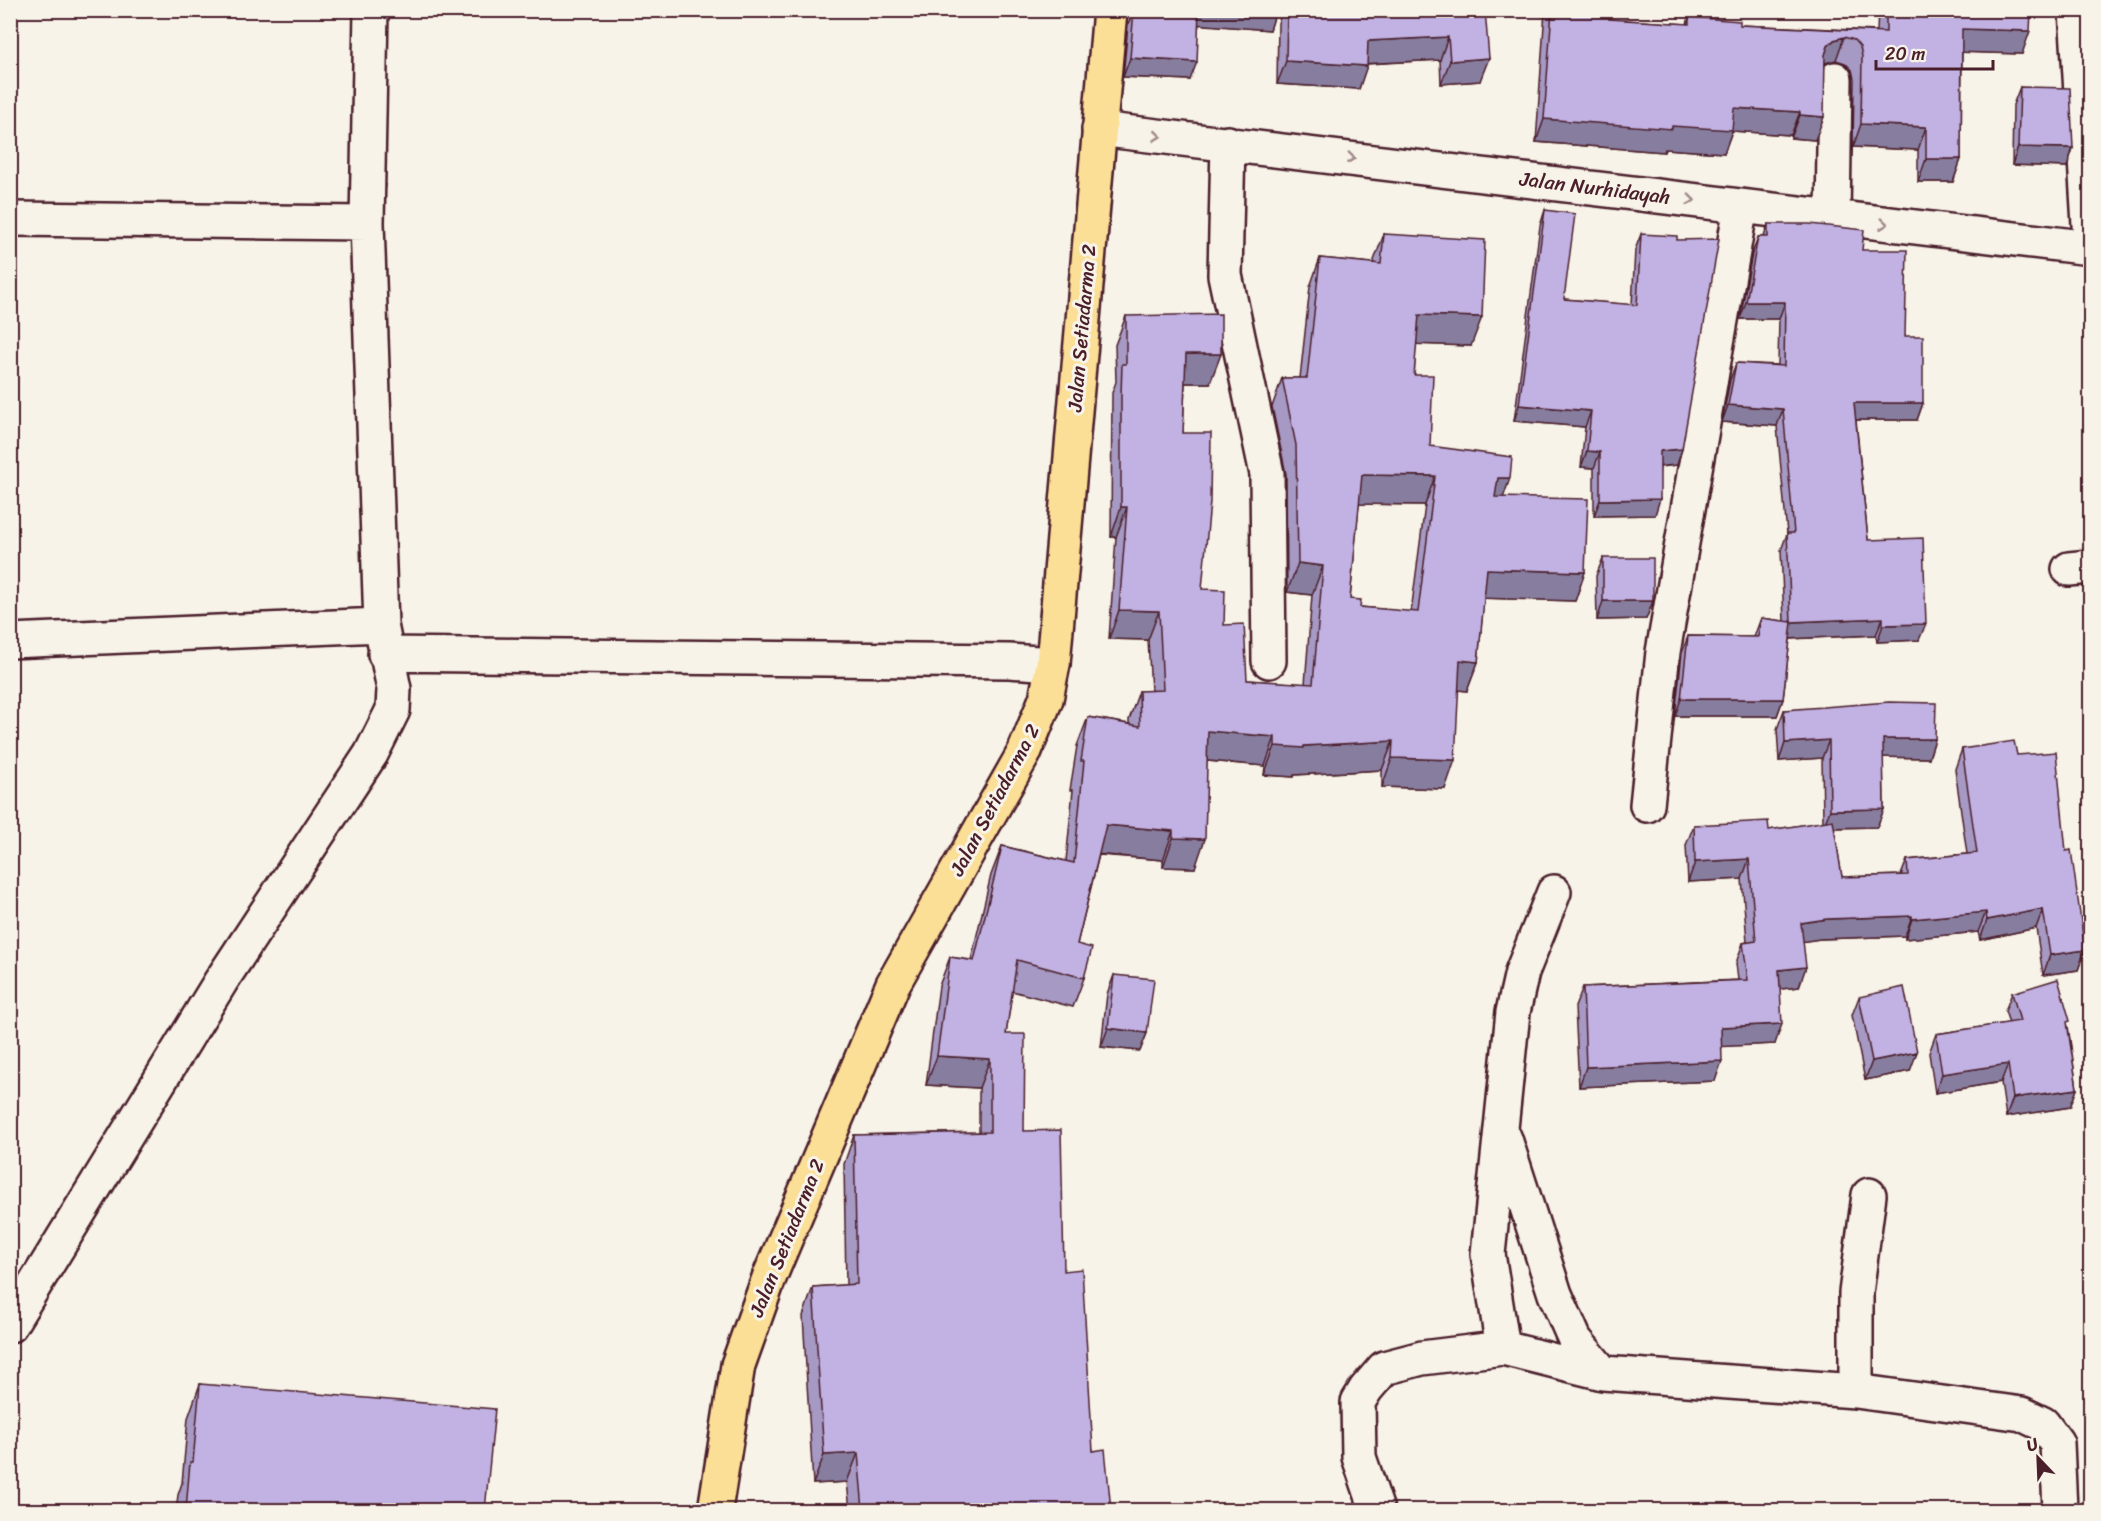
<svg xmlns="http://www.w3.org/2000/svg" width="2101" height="1521" viewBox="0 0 2101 1521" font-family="Sriracha,sans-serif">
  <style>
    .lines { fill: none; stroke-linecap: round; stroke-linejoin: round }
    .minor-casing { stroke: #4a1f2b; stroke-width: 38 }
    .major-casing { stroke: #4a1f2b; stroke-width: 38 }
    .minor { stroke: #f7f3e8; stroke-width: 33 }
    .major { stroke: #fbdf96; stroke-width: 33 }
    .wall { fill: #a699c3; stroke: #4a1f2b; stroke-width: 1.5; fill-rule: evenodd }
    .shaded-wall { fill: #877d9f; stroke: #4a1f2b; stroke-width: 1.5 }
    .building { fill: #c1b2e3; stroke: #4a1f2b; stroke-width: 1.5; fill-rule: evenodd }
    .oneway { stroke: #a0898a }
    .labels { text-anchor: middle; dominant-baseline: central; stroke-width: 6; stroke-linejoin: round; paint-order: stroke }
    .street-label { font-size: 20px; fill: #4a1f2b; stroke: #f7f3e8 }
  </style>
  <rect width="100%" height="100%" fill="#f7f3e8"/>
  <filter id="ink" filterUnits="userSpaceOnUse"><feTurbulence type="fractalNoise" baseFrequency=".0167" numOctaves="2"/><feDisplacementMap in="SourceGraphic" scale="12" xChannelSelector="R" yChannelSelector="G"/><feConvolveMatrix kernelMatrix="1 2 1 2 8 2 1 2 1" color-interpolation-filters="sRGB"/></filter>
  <g filter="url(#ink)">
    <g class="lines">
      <!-- minor casing -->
      <g class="minor-casing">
        <path id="minor" d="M2076,10l14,231
          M1099,129l991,119
          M1228,143l-3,132 42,199 2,187
          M1833,218l2,-139
          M10,219l357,4
          M2069,569l21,-2
          M10,641l371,-16
          M385,654l624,7 44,3
          M1647,805l16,-153 78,-446
          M1554,892l-32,80 -9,40 -25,242 15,94 100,25 253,18 166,23 21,10 14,19 3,67
          M1505,1139l50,155 20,46 28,33
          M10,1325l211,-344 150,-227 22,-44 1,-21 -13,-64 -14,-402 4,-213
          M1856,1391v-98l13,-98
          M1377,1510l-18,-53 -1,-55 8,-13 18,-21 38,-10 81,-10"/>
      </g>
      <!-- major casing -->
      <g class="major-casing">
        <path id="major" d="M715,1510l23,-145 31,-87 124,-294 131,-231 22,-54 7,-35 57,-654"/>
      </g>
      <!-- minor -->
      <use href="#minor" class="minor"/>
      <!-- major -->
      <use href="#major" class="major"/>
    </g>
    <!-- wall -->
    <path class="wall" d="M1133,10h143l-6,20 -71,-6 -9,56 -67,-3 5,-52z
      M1283,10h202l-5,71 -39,3 -1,-24 -73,4 -8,25 -82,-5 1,-61z
      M1545,10h64v9l78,5 2,-7 51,8 137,6 1,-21h153l-9,44 -60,-2 -1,107 -8,23h-35v-32l-65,-3 1,-68 -2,-9 -7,-7 -9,-3 -11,4 -10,76 -24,-2v-3l-59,-4 -8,22 -59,-4 -1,3 -128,-10z
      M2020,87l53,61 -6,19 -55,-2 1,-60z
      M1545,210l19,89 68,6 3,-55 6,-16 41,215 -5,16 -17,2 -5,48 -61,1v-48l-13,-1 4,-40 -71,-6 26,-195z
      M1768,224l94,26 43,86 18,67 -6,17h-61l12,120 51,100 -42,2 -1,-7 -86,4 -7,60 -6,17h-102l7,-63 6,-17 66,1 7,-19 23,3 -3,-71 6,-16 -10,-108 -55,-4 8,-42 6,-17 42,2 1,-46h-39l12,-65 6,-17h6z
      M1384,234l87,112 -55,-2 -2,31 16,71 73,51 82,75 -10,29 -91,-3 -6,64 -11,29 -9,-1 -13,99 -63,-2v-17l-88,5v2l-30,-2 1,-9 -58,-5 -12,107 -32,-1v-7l-64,-5 -22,89 7,34 -11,29 -61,-16 -6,43 18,97 40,140 29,180 18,59h-261l-3,-28 -34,2 -10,-168 10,-29 33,-2 -2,-121 10,-29 125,-3v-44l-53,-3 13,-99 11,-29 21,3 20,-85 11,-29 64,15 7,-71h-3l7,-44 11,-29 41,7v-4l10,-29h12l-3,-51 -39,-1 7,-102h-5l1,-144 4,-11 -1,-37 11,-29 84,67h-25l-2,50 19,156 22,36 23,55 58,4 7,-89 -25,-3 -1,-118 -14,-67 10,-29h18l10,-91 10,-29 53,5zM1359,504l66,1 -14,107 -51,-5 -10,-8z
      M1603,558l50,43 -7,18 -49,1 -1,-44z
      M1784,710l151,29 -6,19 -46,-1 1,52 -7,18 -43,1 8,49 59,-2 6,-15 60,-6 -12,-85 7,-20 55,6 49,96 19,99 -7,20 -35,5 -7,-47 -56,12 -2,-8 -73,7v-3l-85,3 -17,2 -4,46 -19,2 -5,55 -53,2 -7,35 -136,6 -4,-80 8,-20 155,-7 -2,-17 7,-20 4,-1 -5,-63 -54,3 -2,-37 8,-20 75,5 54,-8 -1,-64 -43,3 -2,-32z
      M1114,975l33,58 -7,18 -39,-4 6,-53z
      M2012,993l56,33 9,63 -7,18 -64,10 -5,-35 -66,11 -6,-40 7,-19 73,-11 -4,-12z
      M1859,997l51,74 -45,9 -13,-65z
      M200,1384l285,126h-309l2,-15 4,-12 6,-65z"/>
    <!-- shaded-wall -->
    <path class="shaded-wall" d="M1198,10h70l8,1 -6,19 -77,-6z
      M1962,29l68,2 -8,23 -69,-2z
      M1448,37l-8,23 -81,4 9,-23z
      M1844,37l-8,23 -11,3 -6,6 9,-23 6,-6z
      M1130,58l67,4 -7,18 -67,-3z
      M1489,58l-9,23 -39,3 9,-23z
      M1286,61l81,5 -8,23 -82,-5z
      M1734,108l66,4 -9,23 -59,-4 -8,22 -59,-4 -1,3 -128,-10 8,-23 128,7z
      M1800,115l24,2 -9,23 -24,-2z
      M1861,124l65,3 -8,23 -65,-3z
      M2018,147l55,1 -6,19 -55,-2z
      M1926,159h35l-8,23h-35z
      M1746,302h39l-6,17h-39z
      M1419,315l63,2 -11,29 -63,-2z
      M1186,354h35l-11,29h-35z
      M1854,403h69l-6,17h-69z
      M1519,405l72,6 -6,16 -71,-6z
      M1728,405l55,4 -6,17 -55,-4z
      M1682,449l-5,16 -23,2 6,-16z
      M1587,451l13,1 -6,16 -13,-1z
      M1362,475l73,1 -10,29 -73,-1z
      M1498,478h12l-10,29h-13z
      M1660,499l-5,16 -61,1 6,-16z
      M1121,507h6l-11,30h-5z
      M1298,563l25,3 -11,29 -25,-3z
      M1487,569l98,3 -10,29 -99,-3z
      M1603,601h50l-7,18 -49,1z
      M1119,610l40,1 -11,29 -39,-1z
      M1883,618l-7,17 -90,4 6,-17z
      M1926,624l-7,16 -42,2 6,-17z
      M1460,660l18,2 -11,29 -18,-2z
      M1681,699h102l-6,17h-102z
      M1208,731l67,6 -10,29 -68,-6z
      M1883,739h52l-6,19 -53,-1z
      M1829,740l-7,18 -43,3 6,-18z
      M1393,741l-11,29 -88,5v2l-30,-2 11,-29h29z
      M1392,758l63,2 -10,29 -63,-2z
      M1884,809l-7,18 -54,1 7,-18z
      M1106,825l67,6 -10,29 -68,-6z
      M1173,838l32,1 -10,29 -32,-1z
      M1749,859l-7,20 -54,3 7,-20z
      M2043,909l-7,19 -56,12 7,-20z
      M1986,912l-8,20 -73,7 7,-20z
      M1912,916l-7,20 -85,3 -26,4 7,-20 26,-4z
      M2085,950l-7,20 -35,5 7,-20z
      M1806,967l-7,20 -27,3 7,-20z
      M1782,1024l-7,20 -61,3 7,-20z
      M1108,1028l39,5 -7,18 -39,-4z
      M1917,1052l-7,19 -45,9 7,-19z
      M937,1056l53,3 -11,29 -53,-3z
      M1722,1061l-7,20 -136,6 7,-20z
      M2008,1064l-7,18 -66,11 7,-19z
      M2077,1089l-7,18 -64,10 7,-19z
      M858,1453l-11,29 -34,2 11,-29z"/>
    <!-- building -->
    <path class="building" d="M1134,10h65l-2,52 -67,-4z
      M1287,10h198l4,48 -39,3 -2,-24 -80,4 -1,25 -81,-5z
      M1552,10h57v9l80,5v-7l51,4v4l146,7v-22h145l-1,21 -68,-2 -1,130h-35v-32l-65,-3 1,-68 -2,-9 -6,-7 -10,-3 -10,3 -6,6 -3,9 -1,62 -24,-2v-3l-66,-4 -2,22 -60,-4v3l-128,-10z
      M2020,87l50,1 3,60 -55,-1z
      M1545,210l30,4 -11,85 73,6 4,-71 36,2v4l42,-1 -37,210 -22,2v48l-60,1v-48l-13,-1 4,-40 -72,-6z
      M1768,224h42l54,6 -2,20h45l-2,86h18v67h-69l14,137 55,-2 3,86 -43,1v-7l-91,4 -9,77h-102l7,-63 70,1 3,-19 30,4 -4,-89h7l-11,-124 -55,-4 8,-42 48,3 1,-64h-39l12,-65h10z
      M1384,234l101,6 -3,77 -63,-2 -5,60h19l-3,71 82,11 -2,21h-12l-3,19 93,2 -3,73 -98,-3 -9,93 -18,-2 -5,100 -63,-2 1,-17 -89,5v2l-29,-2v-9l-67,-6 -3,108 -32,-1v-7l-67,-6 -29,119 15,4 -8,30 -67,-18 -11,74h19l-1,97 37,-1 3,141 18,-2 11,182 12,-2 6,61h-248l-5,-57 -34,2 -11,-168 44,-3 -3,-149 136,-3v-73l-53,-3 13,-99 24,4 28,-115 72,17 10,-102h-3l7,-44 52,9 -1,-35 24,-1 -4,-79 -40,-1 8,-103h-6v-112l1,-31h4v-48l95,-2v40h-35l-3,79h28l-1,69 -8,87 23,1 -1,35 20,-1 3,56 66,4 10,-118 -25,-3 -2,-118 -14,-67h25l13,-120 61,6zM1362,475l73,1 -17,136 -58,-5 1,-7 -11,-1z
      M1603,558h50v43h-50z
      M1889,702l47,1 -1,36h-52l1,70 -54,1 -1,-70 -44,3 -1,-33z
      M2014,741l3,14 39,-3 10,99 5,-1 14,100 -35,5 -7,-46 -56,11 -1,-8 -74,7v-3l-85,3 -26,4 5,44 -27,3 3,54 -61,3 1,34 -136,6 -3,-80 165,-7 -5,-37 13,-2 -7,-82 -54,3 -1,-37 74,-4 1,9 64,-10 9,57 66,-2 -1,-15 70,-7 -15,-104z
      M1114,975l40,4 -7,54 -39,-5z
      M2058,979l12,42 -3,1 10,67 -64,9 -5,-34 -66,10 -6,-40 84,-13 -8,-28z
      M1904,987l13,65 -45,9 -13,-64z
      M200,1384l295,25 -10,101h-299l4,-48h3z"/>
    <!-- one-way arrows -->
    <defs><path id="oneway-chevron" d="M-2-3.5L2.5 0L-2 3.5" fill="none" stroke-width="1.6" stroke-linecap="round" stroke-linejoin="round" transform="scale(1.5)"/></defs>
    <g class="oneway">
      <use href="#oneway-chevron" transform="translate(1157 136) rotate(6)"/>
      <use href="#oneway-chevron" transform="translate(1351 158) rotate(7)"/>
      <use href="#oneway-chevron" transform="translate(1691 200) rotate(7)"/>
      <use href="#oneway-chevron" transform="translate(1884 224) rotate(7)"/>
    </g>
  </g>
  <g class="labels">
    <!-- street labels -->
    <g class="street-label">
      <text transform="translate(1595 188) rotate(7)">Jalan Nurhidayah</text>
      <text transform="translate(1082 328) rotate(-85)">Jalan Setiadarma 2</text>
      <text transform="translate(995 800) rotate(-62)">Jalan Setiadarma 2</text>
      <text transform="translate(787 1238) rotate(-68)">Jalan Setiadarma 2</text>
    </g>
  </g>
  <!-- margin -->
  <rect width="2101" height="1521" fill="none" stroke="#f7f3e8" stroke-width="36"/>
  <rect x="18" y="18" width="2065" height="1485" fill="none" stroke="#4a1f2b" stroke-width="2" filter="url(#ink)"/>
  <!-- north arrow -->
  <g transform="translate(2038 1458) rotate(337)" stroke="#f7f3e8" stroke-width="4.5" paint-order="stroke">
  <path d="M0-4.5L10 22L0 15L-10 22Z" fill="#4a1f2b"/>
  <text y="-9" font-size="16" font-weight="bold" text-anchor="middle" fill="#4a1f2b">U</text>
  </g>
  <!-- scale -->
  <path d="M1876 60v9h117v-9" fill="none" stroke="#4a1f2b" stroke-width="3"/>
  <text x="1885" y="60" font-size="18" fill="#4a1f2b" stroke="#f7f3e8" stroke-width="4.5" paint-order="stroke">20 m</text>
</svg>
